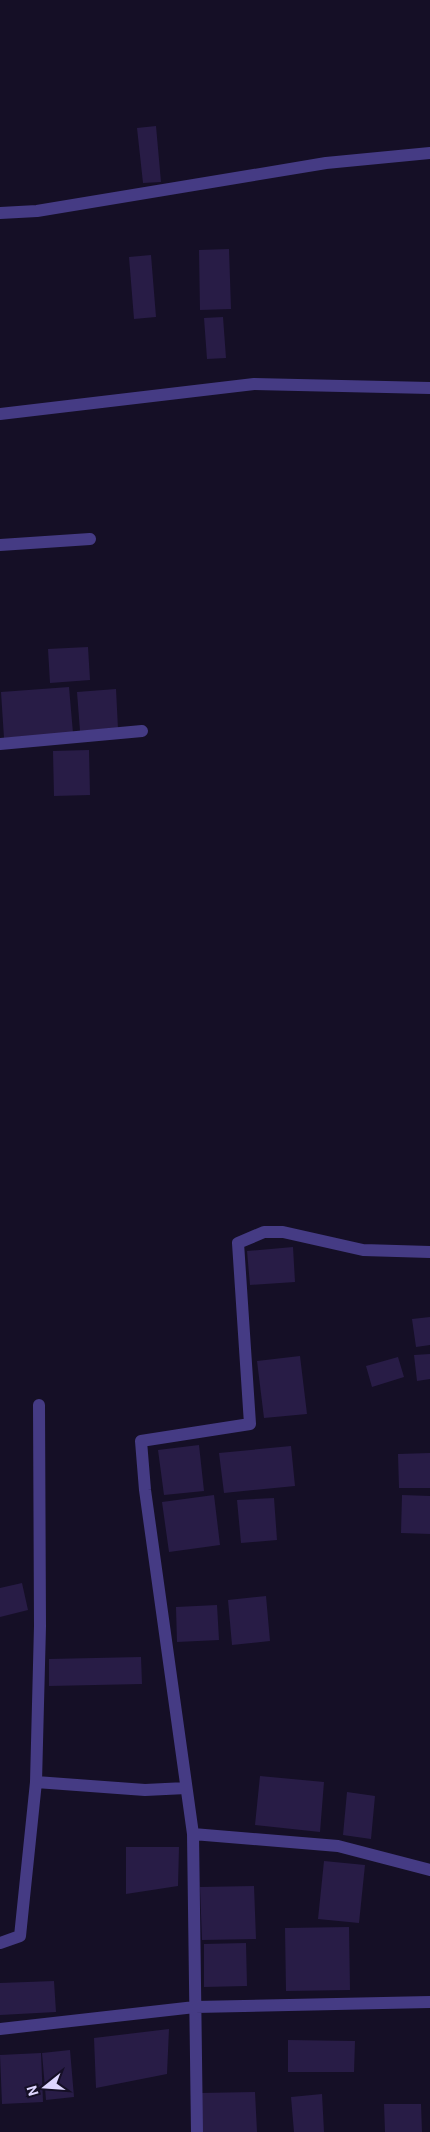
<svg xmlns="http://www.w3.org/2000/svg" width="430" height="2132" viewBox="0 0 430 2132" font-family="Roboto,sans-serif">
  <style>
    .building { fill: #281c46 }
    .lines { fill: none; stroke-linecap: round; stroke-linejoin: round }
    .street { stroke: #453b84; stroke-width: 12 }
  </style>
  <rect width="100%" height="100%" fill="#150f26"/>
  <!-- building -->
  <path class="building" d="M156,126l5,56 -18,1 -6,-55z
    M229,249l2,60 -31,1 -1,-60z
    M151,255l5,62 -22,2 -5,-62z
    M223,317l3,41 -19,1 -3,-41z
    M88,647l2,33 -40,3 -2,-34z
    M69,687l4,46 -69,5 -3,-46z
    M116,689l2,40 -38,2 -3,-39z
    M89,750l1,45 -36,1 -1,-45z
    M293,1247l2,35 -45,3 -3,-34z
    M430,1317v28l-14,2 -4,-28z
    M430,1354v25l-13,2 -3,-26z
    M300,1356l7,58 -43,4 -7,-57z
    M398,1357l6,20 -32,10 -6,-21z
    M199,1445l5,46 -40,4 -6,-45z
    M291,1446l4,40 -71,7 -5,-40z
    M430,1453v35h-31l-1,-34z
    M214,1495l6,50 -51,7 -7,-50z
    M402,1495l28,1v38l-29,-1z
    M274,1498l3,42 -36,3 -4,-43z
    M22,1583l6,27 -28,7v-29z
    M266,1596l4,45 -38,4 -4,-45z
    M217,1605l2,35 -42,2 -1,-35z
    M141,1657l1,27 -93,2v-27z
    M260,1776l64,6 -4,50 -65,-7z
    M347,1792l28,4 -4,43 -28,-4z
    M126,1847h53l-1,39 -52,8z
    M324,1861l41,4 -6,58 -41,-4z
    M254,1886l2,53 -54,1 -2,-53z
    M349,1927l1,63 -64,1 -1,-63z
    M246,1943l1,43 -43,1v-43z
    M54,1981l2,31 -56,3v-32z
    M169,2029l-2,45 -71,14 -2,-50z
    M288,2040l67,1 -1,31h-66z
    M70,2050l4,47 -28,3 -4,-47z
    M41,2053l2,49 -41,2 -2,-49z
    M255,2092l2,40h-56l-1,-39z
    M322,2094l2,38h-30l-3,-35z
    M384,2104h37l1,28h-37z"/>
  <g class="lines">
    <!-- street -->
    <path class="street" d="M0,213l37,-2 289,-48 104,-10
      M0,414l254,-30 176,4
      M0,545l90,-6
      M0,744l142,-13
      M36,1782l109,8 41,-2
      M193,1834l145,12 92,24
      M0,1943l20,-7 16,-154 4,-156 -1,-221
      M0,2029l195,-22 235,-5
      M197,2132l-4,-298 -48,-344 -4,-49 109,-17 -12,-181 26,-11h19l80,18 67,2"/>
  </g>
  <!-- north arrow -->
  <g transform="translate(45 2087) rotate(253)" stroke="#150f26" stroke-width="4" paint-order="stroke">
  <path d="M0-4L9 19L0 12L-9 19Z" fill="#ddd5fe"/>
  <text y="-8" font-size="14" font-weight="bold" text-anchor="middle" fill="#ddd5fe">N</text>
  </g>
</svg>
